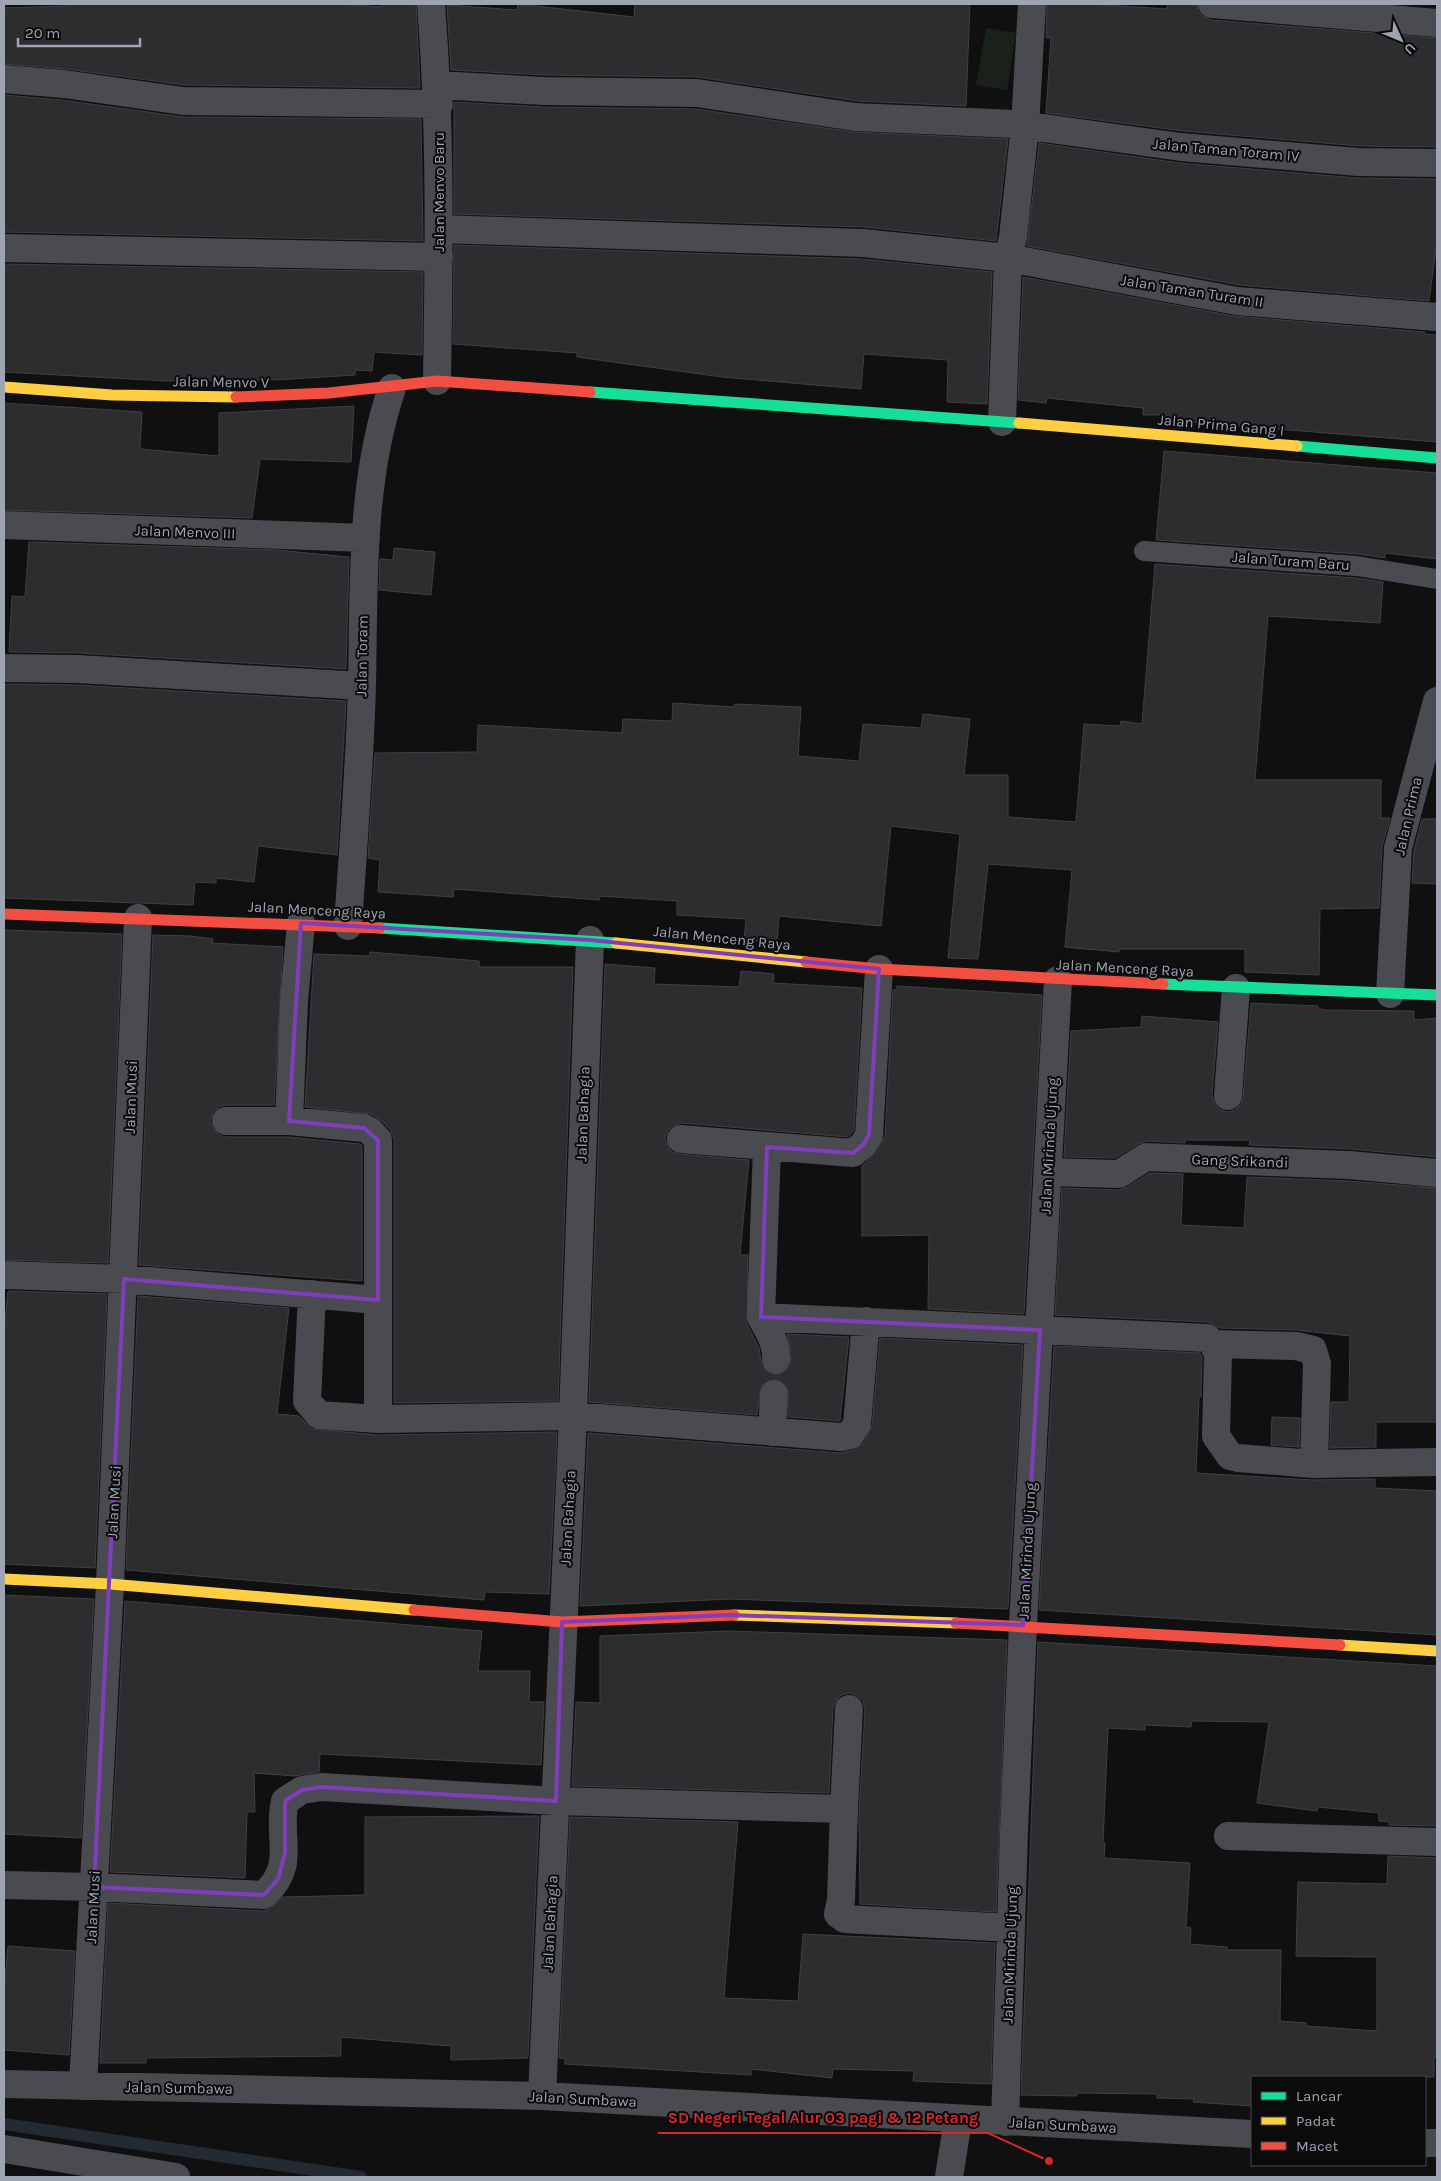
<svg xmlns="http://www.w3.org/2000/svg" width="1441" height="2181" viewBox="0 0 1441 2181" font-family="Karla,sans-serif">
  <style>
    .green { fill: #1a211b }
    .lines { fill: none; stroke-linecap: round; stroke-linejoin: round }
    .stream { stroke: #232a32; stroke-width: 12 }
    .building { fill: #2d2d30; stroke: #3f4045 }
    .street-tunnel { stroke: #2d2e31; stroke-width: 28; stroke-dasharray: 28 14; stroke-linecap: butt }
    .lane { stroke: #4a4b50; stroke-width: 20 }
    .street { stroke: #4a4b50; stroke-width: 28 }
    .fast { stroke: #16e098; stroke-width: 11 }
    .slow { stroke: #ffcf43; stroke-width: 11 }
    .jam { stroke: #f24e42; stroke-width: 11 }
    .marked { fill: none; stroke: #803ebd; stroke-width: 4; stroke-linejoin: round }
    .labels { text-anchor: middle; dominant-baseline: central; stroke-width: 4; stroke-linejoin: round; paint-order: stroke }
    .street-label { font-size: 15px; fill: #9fa4b3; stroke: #0b0b0c }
    .leader { fill: none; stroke: #d62828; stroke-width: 2 }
    .callout-dot { fill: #d62828; stroke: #0b0b0c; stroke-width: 2 }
    .callout-label { font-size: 16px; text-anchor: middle; font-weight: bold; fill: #d62828; stroke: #0b0b0c; stroke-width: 4; stroke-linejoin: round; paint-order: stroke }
  </style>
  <rect width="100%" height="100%" fill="#101011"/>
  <!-- green -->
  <path class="green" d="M986,28l30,5 -9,57 -31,-5z"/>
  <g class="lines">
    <!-- stream -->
    <path class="stream" d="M4,2124l357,53"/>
  </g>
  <!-- building -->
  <path class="building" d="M64,4h279l38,3v-3h35l4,84 -236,-3 -118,-16 -62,-5v-56l60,-2z
    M518,4l116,13 1,-13h335l-4,102 -109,-5 -160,-24 -153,-2 -93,-5 -4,-65 70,5z
    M1047,4h43l77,5v-5h30l1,7 5,5 8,4 226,18v109l-78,-1 -176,-15 -137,-18 5,-75h-5z
    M4,95l58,5 121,17 238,2 2,122 -419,-9z
    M454,102l89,5 153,2 157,23 155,7 -12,102 -132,-14 -410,-13z
    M1039,143l141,20 177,15 80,1v63l-8,59 -190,-16 -212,-39z
    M454,245l408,14 130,13 -5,132 -40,-2 1,-42 -84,-6 -3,35 -139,-12 -145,-20v-4l-124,-9z
    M4,264l419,8 -1,83 -48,-3 -2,19 -17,-1v5l-81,5 -107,1 -163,-9z
    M1023,277l211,39 191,16 -1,2 13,1v107l-271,-22 1,-5h-24v-7l-96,-10 -1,5 -28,-3z
    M4,403l138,9 -2,37 79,7v-43l135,-7 -3,56 -91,-3 -8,59 -248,-8z
    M1164,451l273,22v86l-52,-6v5l-27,-4 -202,-14z
    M29,542l248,8 72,7 -3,112 -267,-16 -70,-1 3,-56 13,1z
    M394,548l41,4 -4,43 -52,-5 1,-31 13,1z
    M1155,564l201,14 27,4 -3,41 -112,-7 -13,164h126v38h9l-8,29 -3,61 -59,1 -1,66 -74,-3v-23h-126v3l-54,-5 7,-77 -84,-6 -10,95 -30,-1 12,-124 -69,-8 -10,100 -102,-10 -2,27 -33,-3 2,-21 -69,-4v-14l-77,-5 -1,4 -145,-11 -1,8 -75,-5 2,-32 -12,-2 7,-105 102,-1 1,-27 144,8 1,-14 49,2 1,-18 61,4 1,-3 66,3 -3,49 61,5 4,-37 58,4 2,-14 47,5 -6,56h44v42l68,5 8,-98 36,2 1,-5 21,3z
    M4,684l73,1 269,16 -9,154 -79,-9 -4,36 -38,-4v5l-21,-1 -2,23 -189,-7z
    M1422,819h15v65l-25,-1 2,-33z
    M4,930l118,4 -14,329 -104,-3z
    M153,935l38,1 22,3 -1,4 71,4 -9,158h-48l-7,2 -6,6 -3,8 3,8 6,6 7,2h62l72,7 2,2v135l-223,-16z
    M370,952l109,9v6h94l-15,434 -164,2v-264l-4,-9 -8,-9 -11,-7 -66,-7 9,-153 55,2z
    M605,964l50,4 -1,16 85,3 2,-16 33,3 -1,9 89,5 -8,142 -6,7 -166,-14 -7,2 -7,5 -3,8 2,7 5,7 7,2 70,6 -9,95h8l-1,69 12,24 3,19 6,6 8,3 8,-3 6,-6 1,-15 -4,-18 62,3 -9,84 -52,-4v-30l-5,-6 -8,-3 -9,2 -5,6 -4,29 -168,-13z
    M897,986l145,9 -18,319 -96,-5 1,-74 -67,1v-70l14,-13 9,-17 8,-146h3z
    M1251,1003l67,3v2l6,2 90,1v9l23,-2v139l-87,-8 -101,-4 1,-5h-65v3l-38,-2 -9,3 -23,14 -51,-1 7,-126 70,-4 1,-11 76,6 -6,73 2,7 5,7 8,3 8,-2 6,-6 2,-6z
    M1150,1173l33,1 -2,51 63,3 3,-51 101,4 89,7v234h-61v25l-46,1 1,-46h18l1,-66 -54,-6 -77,-2 -11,-6 -153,-7 7,-127 57,2 8,-3z
    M8,1291l99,3 -12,274 -91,-4v-232z
    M138,1296l151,12 -12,106 22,2 13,13 66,6 179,-3 -8,162 -64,-2 -1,8 -358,-30z
    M880,1338l143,7 -15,264 -278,-10 -150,7 8,-173 252,20 14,-3 9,-7 9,-17z
    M1054,1346l146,7 2,5 -1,39h-2l-3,76 117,7 62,-1v9l62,3v144l-398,-25z
    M1272,1417l28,1 -1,29 -28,-2z
    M4,1595l90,4 -13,239 -77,-4z
    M125,1601l357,30 -4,40h52l-1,31h15l-3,63 -221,-11 -1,18 -24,4 -41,-3 1,39h-8l-2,66 -135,-6z
    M729,1631l278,9 -11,272 -136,-8 -1,-90 6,-104 -2,-9 -6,-5 -7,-3 -9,2 -5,6 -3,7 -4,85 -257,-7 4,-84 24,1v-67z
    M1038,1642l399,24v160l-48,-1v-3l-10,-1v-8l-61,-6 -1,4 -60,-8 12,-81 -77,-1 -1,6 -46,-2v5l-37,-2 -5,115h2l-1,15 86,5 -4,64 5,1 -1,16 37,3v3h54l-1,71 26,2v3l71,5v-74l-81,-1 2,-74 89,2 1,-28 49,2v199h-3v20h-182v29l-59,-4 1,-3 -37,-1v-4l-80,-1v3l-56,-1z
    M539,1816l-11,242 -77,2v-14l-110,-9v19l-195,2v5h-46l8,-160 155,8 7,-2 13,-12 82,-2v-78z
    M570,1817l168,5 -14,176 74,3 5,-67 192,9 -4,141 -78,-3 1,-10 -81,-2 -1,9 -81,-9v6l-186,-11v-6h-6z
    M8,1946l67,5 -6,104 -65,-5v-58z"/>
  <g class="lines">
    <!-- street-tunnel -->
    <path class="street-tunnel" d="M774,1394l2,-34"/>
    <!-- lane -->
    <path class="lane" d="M1144,551l213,15 80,13"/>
    <!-- street -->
    <path class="street" d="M431,4c10,126 8,251 6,377
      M1212,4l225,19
      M4,79l60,5 119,17 256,3
      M438,85l105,6 154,2 158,24 160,7 166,23 177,15 79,1
      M439,229l424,14 145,15 229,43 200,16
      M4,248l435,9
      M1002,422l6,-164 5,-21 12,-111 7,-122
      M4,525l362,13
      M4,668l74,1 284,17
      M348,926c5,-81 12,-161 14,-242 2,-98 -2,-202 30,-296
      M1390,994l8,-146 39,-147
      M1228,1096l8,-108
      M226,1121h63l75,7 6,3 8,9v279
      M289,1121l5,-120 7,-78
      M681,1139l172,14 10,-8 6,-10 10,-166
      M767,1147l-6,170c8,15 16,26 15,43
      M1048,1172l71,2 27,-17 203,8 88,8
      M4,1275l120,4 254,21
      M312,1294l-5,107 12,14 59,4 195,-3 268,21 9,-2 7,-11 9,-103
      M761,1317l446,21 6,6 5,10 -2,82 14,20 8,2 76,6 123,-2
      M1213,1344l83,2 17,4 4,14 -3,100
      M772,1432l2,-38
      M844,1809l5,-100
      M1228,1836l209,6
      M4,1885l90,2 170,8c34,-31 12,-58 21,-94l17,-11 19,-3 235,14 288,8 -3,91 -3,14 7,5 166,9
      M4,2084l538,12 710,38
      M83,2086l27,-502 28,-666
      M542,2096l31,-680 17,-476
      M1005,2122l9,-292 9,-205 35,-645
      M1425,2143h12
      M4,2149l172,28
      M949,2177l9,-57"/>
    <!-- fast -->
    <path class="fast" d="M590,392l429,31
      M1297,446l140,12
      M380,928l236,15
      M1163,984l274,11"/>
    <!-- slow -->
    <path class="slow" d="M4,387l108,8 124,2
      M1019,423l278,23
      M616,943l190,19
      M4,1579l106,5 304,26
      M734,1615l222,8
      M1340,1645l97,6"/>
    <!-- jam -->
    <path class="jam" d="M236,397l93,-4 108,-12 153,11
      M4,914l376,14
      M806,962l73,7 284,15
      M414,1610l148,12 172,-7
      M956,1623l384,22"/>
  </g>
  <!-- marked area -->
  <path class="marked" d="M301,923l289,17 289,29 -10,166 -6,10 -10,8 -86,-6 -6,170 279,13 -17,295 -294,-10 -167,7 -6,179 -235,-14 -19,3 -17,11v52l-7,26 -14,16 -170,-8 30,-608 254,21v-160l-14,-12 -75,-7z"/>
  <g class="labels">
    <!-- street labels -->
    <g class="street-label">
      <text transform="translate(1226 150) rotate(5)">Jalan Taman Toram IV</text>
      <text transform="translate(439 192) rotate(-90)">Jalan Menvo Baru</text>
      <text transform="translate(1192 291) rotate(9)">Jalan Taman Turam II</text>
      <text transform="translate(221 382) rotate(1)">Jalan Menvo V</text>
      <text transform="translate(1221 425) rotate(5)">Jalan Prima Gang I</text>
      <text transform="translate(185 532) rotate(2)">Jalan Menvo III</text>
      <text transform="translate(1291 561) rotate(4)">Jalan Turam Baru</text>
      <text transform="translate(362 656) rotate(-89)">Jalan Toram</text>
      <text transform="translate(1408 816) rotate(-77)">Jalan Prima</text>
      <text transform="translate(317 910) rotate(3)">Jalan Menceng Raya</text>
      <text transform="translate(722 938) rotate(6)">Jalan Menceng Raya</text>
      <text transform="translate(1125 968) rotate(3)">Jalan Menceng Raya</text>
      <text transform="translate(131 1097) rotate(-88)">Jalan Musi</text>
      <text transform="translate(583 1114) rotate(-88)">Jalan Bahagia</text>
      <text transform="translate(1049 1146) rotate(-87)">Jalan Mirinda Ujung</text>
      <text transform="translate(1240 1161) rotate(2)">Gang Srikandi</text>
      <text transform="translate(114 1502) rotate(-87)">Jalan Musi</text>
      <text transform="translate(568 1518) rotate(-87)">Jalan Bahagia</text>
      <text transform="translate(1027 1551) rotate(-87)">Jalan Mirinda Ujung</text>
      <text transform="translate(93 1907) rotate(-87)">Jalan Musi</text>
      <text transform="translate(550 1923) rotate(-87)">Jalan Bahagia</text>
      <text transform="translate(1010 1955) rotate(-88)">Jalan Mirinda Ujung</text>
      <text transform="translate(179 2088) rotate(1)">Jalan Sumbawa</text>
      <text transform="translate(583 2099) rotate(3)">Jalan Sumbawa</text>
      <text transform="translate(1063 2125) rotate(3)">Jalan Sumbawa</text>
    </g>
  </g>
  <!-- callouts -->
  <path class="leader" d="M1049 2161L988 2133H658"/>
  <circle class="callout-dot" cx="1049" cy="2161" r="5"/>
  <g class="callout-label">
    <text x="823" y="2123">SD Negeri Tegal Alur 03 pagi &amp; 12 Petang</text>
  </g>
  <!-- border -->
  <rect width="1441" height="2181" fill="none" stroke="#9fa4b3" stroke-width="10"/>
  <!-- legend -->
  <rect x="1251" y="2076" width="175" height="90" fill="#0b0b0c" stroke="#46484f"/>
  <rect x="1261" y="2092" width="25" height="8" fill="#16e098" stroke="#46484f"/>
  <text x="1296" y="2101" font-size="15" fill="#9fa4b3">Lancar</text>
  <rect x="1261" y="2117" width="25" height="8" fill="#ffcf43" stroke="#46484f"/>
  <text x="1296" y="2126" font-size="15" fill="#9fa4b3">Padat</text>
  <rect x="1261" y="2142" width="25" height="8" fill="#f24e42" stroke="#46484f"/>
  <text x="1296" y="2151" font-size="15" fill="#9fa4b3">Macet</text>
  <!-- north arrow -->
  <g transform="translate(1401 40) rotate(134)" stroke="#0b0b0c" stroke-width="4" paint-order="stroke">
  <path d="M0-4L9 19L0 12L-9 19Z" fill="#9fa4b3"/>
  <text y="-8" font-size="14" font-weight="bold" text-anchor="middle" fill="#9fa4b3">U</text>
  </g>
  <!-- scale -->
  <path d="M18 38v8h122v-8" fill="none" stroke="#9fa4b3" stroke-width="2.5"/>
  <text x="25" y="38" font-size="15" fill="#9fa4b3" stroke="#0b0b0c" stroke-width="4" paint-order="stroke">20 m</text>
</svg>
